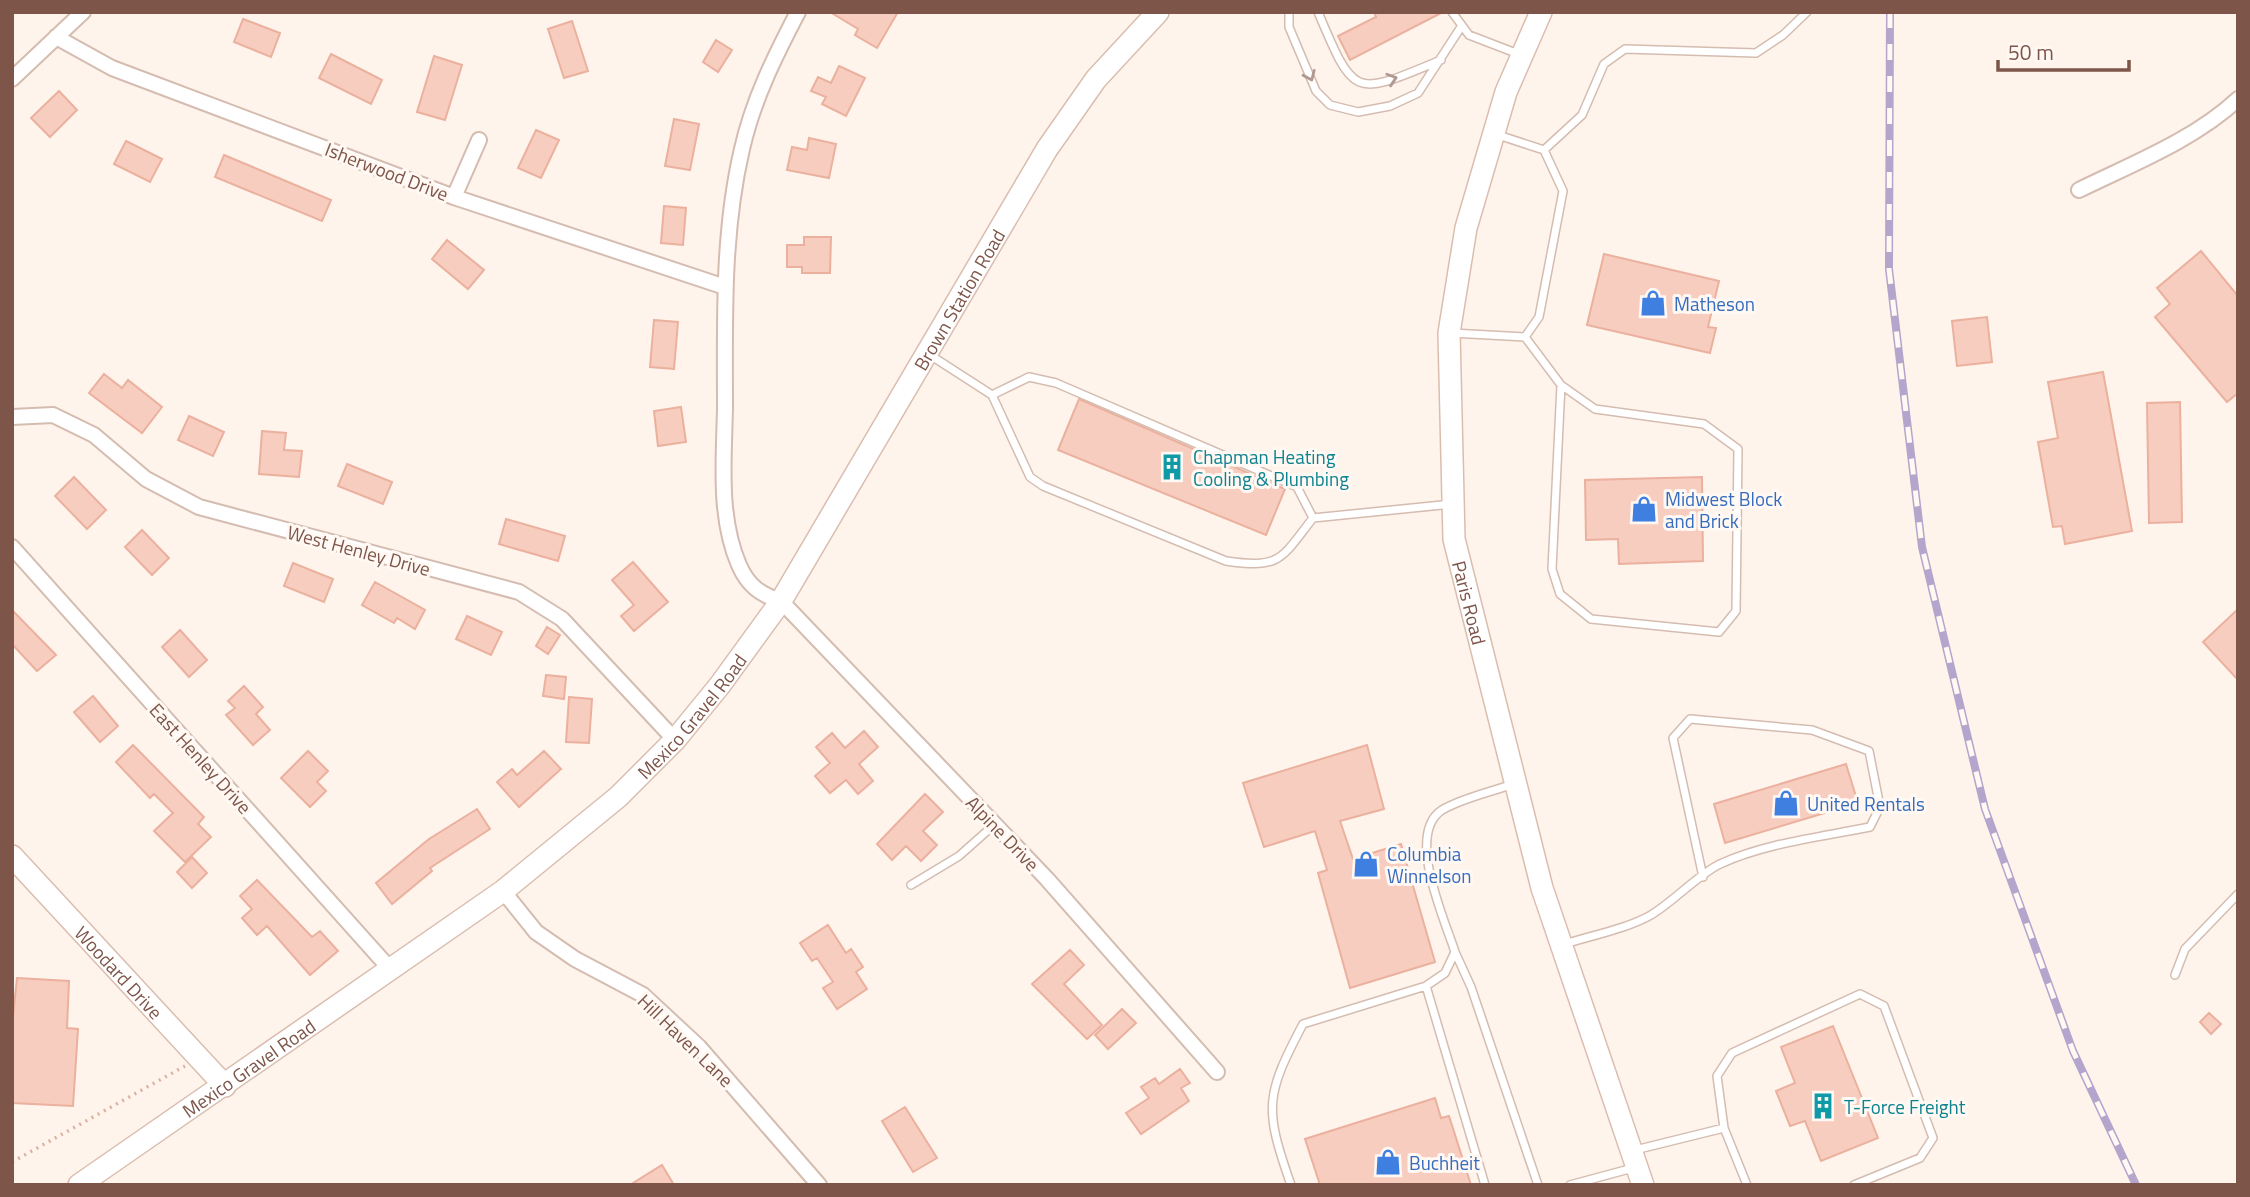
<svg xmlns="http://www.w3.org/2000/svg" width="2250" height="1197" viewBox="0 0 2250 1197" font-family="'Titillium Web',sans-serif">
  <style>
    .building { fill: #f7cdbf; stroke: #ebb09e; stroke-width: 2 }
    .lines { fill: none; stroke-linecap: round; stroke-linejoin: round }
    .lane-casing { stroke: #d5bcb0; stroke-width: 10 }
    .street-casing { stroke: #d5bcb0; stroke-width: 18 }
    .secondary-casing { stroke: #dbbdaf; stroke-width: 24 }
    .path { stroke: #ddb0a1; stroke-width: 3.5; stroke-dasharray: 2 5; stroke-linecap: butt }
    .lane { stroke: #fff; stroke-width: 7 }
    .street { stroke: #fff; stroke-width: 14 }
    .secondary { stroke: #fff; stroke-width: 21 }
    .rail-casing { stroke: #b4a5cc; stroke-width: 8 }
    .rail { stroke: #fff8f3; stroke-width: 5; stroke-dasharray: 16; stroke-linecap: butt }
    .oneway { stroke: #b19992 }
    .labels { text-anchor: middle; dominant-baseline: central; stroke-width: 6; stroke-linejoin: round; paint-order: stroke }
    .street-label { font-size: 19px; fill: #7d5549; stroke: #fff8f3 }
    .shop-label { font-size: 19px; fill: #366cbe; stroke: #fff8f3; text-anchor: start }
    .culture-label { font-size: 19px; fill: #0d838f; stroke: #fff8f3; text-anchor: start }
  </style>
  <rect width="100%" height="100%" fill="#fef4eb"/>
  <!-- building -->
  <path class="building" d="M830,12h68l-21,36 -22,-13 3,-6z
    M1374,12h69l-93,48 -12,-24 38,-19z
    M243,19l37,14 -9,24 -37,-15z
    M572,21l16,50 -24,7 -16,-49z
    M716,40l16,10 -14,22 -15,-10z
    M331,54l51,26 -11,24 -52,-26z
    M434,56l28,9 -17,55 -28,-8z
    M839,66l26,12 -19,38 -24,-12 4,-7 -15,-6 7,-14 13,6z
    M59,91l18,19 -27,27 -19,-19z
    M674,119l25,5 -9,46 -25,-4z
    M536,130l23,10 -18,38 -23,-10z
    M809,138l27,6 -7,34 -42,-8 5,-23 15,3z
    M126,141l36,18 -12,23 -36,-18z
    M224,155l107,45 -9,21 -107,-44z
    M664,206l22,2 -3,37 -22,-2z
    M804,237h27l-1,36h-28v-6h-15v-22h17z
    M447,240l37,30 -16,19 -36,-30z
    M2201,251l37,45v97l-11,9 -72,-85 15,-13 -13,-16z
    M1604,254l115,27 -11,46 8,1 -6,25 -123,-28z
    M1987,317l5,45 -35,4 -5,-45z
    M654,320l24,2 -4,47 -24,-2z
    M2103,372l29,159 -67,13 -3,-18 -9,1 -15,-85 20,-4 -10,-56z
    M104,374l18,14 6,-8 34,27 -20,26 -53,-40z
    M1079,399l206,90 -19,46 -208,-85z
    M2180,402l2,120 -33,1 -2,-120z
    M681,407l5,35 -28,4 -4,-35z
    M189,416l35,16 -11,24 -35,-16z
    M262,431l24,2 -2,17 18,1 -3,26 -40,-3z
    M347,464l45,18 -9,22 -45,-18z
    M74,477l32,33 -19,19 -32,-33z
    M1702,477l1,84 -84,3 -1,-25 -32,1 -1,-60z
    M506,519l59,17 -7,25 -59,-17z
    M142,530l27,28 -17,17 -27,-28z
    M633,562l35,40 -34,29 -13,-15 13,-11 -22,-25z
    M293,563l40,16 -9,23 -40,-16z
    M375,582l50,28 -10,19 -18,-11 -3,5 -32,-18z
    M2238,609v71l-35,-38z
    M12,610l44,45 -19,16 -25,-27z
    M467,616l35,16 -11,23 -35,-16z
    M547,627l13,8 -12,19 -12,-8z
    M180,630l27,30 -18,17 -27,-30z
    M546,675l20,2 -2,22 -21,-3z
    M244,686l19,21 -7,7 14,16 -17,15 -27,-30 9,-7 -7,-7z
    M93,696l25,30 -18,16 -26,-30z
    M569,697l23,2 -3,44 -23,-1z
    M864,731l14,16 -19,17 14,17 -15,13 -12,-14 -16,13 -15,-17 15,-13 -14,-16 16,-14 13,15z
    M133,745l71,72 -6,7 13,13 -26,25 -31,-31 19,-18 -19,-19 -4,4 -34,-36z
    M1367,745l17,64 -44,12 13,38 48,-15 34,118 -85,26 -32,-115 9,-3 -12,-39 -51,16 -21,-64z
    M308,751l20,20 -11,11 9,9 -16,16 -29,-29z
    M544,751l17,18 -42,38 -22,-25 15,-13 5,6z
    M1846,764l12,39 -133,40 -11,-39z
    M925,794l18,18 -20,19 14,14 -16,16 -15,-15 -14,14 -15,-16z
    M477,809l13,20 -60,39 2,3 -40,33 -16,-21 53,-44z
    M192,857l15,16 -15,15 -15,-16z
    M257,880l55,57 8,-6 18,20 -28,24 -43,-49 -10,9 -15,-17 10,-9 -12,-13z
    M828,925l18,28 5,-4 12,18 -7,5 11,17 -30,20 -14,-21 10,-6 -16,-24 -5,3 -12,-18z
    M1070,950l14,15 -20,19 38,41 -15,14 -55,-55z
    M17,978l52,3 -2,47 11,1 -5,77 -61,-3v-78z
    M1122,1009l14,14 -28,26 -13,-14z
    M2209,1013l12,11 -10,10 -11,-12z
    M1833,1026l45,112 -57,23 -16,-40 -15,5 -14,-35 19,-8 -14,-36z
    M1180,1069l10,14 -9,5 8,13 -48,33 -15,-21 23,-15 -8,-11 14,-9 4,6z
    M1435,1098l6,20 8,-2 22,69h-151l-15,-46z
    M905,1107l32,51 -24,14 -31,-51z
    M662,1165l12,20h-44z"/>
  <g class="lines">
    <!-- lane casing -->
    <g class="lane-casing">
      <path id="lane" d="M1289,12v15l27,64 14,14 28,7 32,-6 28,-13 43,-66
        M1318,12c37,88 36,84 123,48
        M1452,12l17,23 52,20
        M1495,134l49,16 38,-35 22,-51 21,-15 131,4 27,-18 24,-23
        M1452,333l73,4 14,-20 24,-126 -19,-41
        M1525,337l36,48 34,24 109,15 34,25 -2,162 -17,21 -128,-13 -31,-25 -8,-25 9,-184
        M930,355l62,40 38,82 13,9 183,75c55,8 55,-2 87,-43l139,-14
        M992,395l37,-18 27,6 241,104 16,31
        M911,885l48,-29 36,-32
        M1565,944c28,-9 61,-15 86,-29 23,-14 48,-41 69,-51 46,-21 101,-27 150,-37l10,-20 -11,-56 -57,-21 -122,-11 -17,19 30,139
        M1455,952l16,35 67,198
        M2175,975l10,-26 53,-55
        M1426,986l59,199
        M1635,1150l89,-22
        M1291,1185c-27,-77 -26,-89 12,-161l123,-38 19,-13 10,-21c-10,-32 -50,-118 -13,-142 20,-12 49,-18 71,-26
        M1570,1185l63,-17
        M1747,1185l-23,-57 -7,-52 15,-23 128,-59 24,12 49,132 -13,20 -66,27"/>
    </g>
    <!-- street casing -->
    <g class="street-casing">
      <path id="street" d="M798,12c-23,44 -45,88 -56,137 -20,85 -17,172 -17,259 -1,51 -7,109 14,157 9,21 22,30 42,36l266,278 170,193
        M56,37l56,31 342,129 271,90
        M12,79l71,-67
        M2079,190c53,-26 115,-50 159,-91
        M454,197l25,-57
        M12,417l41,-2 41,20 52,44 53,28 320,85 43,27 113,121
        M12,547l379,423
        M503,891l33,41 39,27 68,36 56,52 120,138"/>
    </g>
    <!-- secondary casing -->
    <g class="secondary-casing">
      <g id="secondary">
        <path id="s1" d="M1541,12l-35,80 -40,136 -17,105 5,206 88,349 101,297"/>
        <path id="s2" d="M12,856l213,230"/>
        <path id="s3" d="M79,1185l424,-294 115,-94 57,-57 45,-55 61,-84 266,-452 49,-70 62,-67"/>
      </g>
    </g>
    <!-- path -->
    <path class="path" d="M12,1162l173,-96"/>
    <!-- lane -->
    <use href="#lane" class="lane"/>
    <!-- street -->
    <use href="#street" class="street"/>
    <!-- secondary -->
    <use href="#secondary" class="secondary"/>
    <!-- rail casing -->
    <g class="rail-casing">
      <path id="rail" d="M1890,12l-1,257 33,278 63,262 88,242 63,134"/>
    </g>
    <!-- rail -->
    <use href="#rail" class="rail"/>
  </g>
  <!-- one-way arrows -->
  <defs><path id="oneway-chevron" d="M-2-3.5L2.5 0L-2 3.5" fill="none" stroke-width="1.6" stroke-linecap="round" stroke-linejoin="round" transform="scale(1.75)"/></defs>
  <g class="oneway">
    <use href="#oneway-chevron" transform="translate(1310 76) rotate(66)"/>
    <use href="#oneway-chevron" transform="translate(1392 79) rotate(-18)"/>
  </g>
  <!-- icons -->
  <defs>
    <g id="shop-bare" transform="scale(2.1)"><path d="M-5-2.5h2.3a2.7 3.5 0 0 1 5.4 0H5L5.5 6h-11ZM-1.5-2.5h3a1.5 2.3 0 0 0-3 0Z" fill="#3f7fe0" stroke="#fff8f3" stroke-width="2.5" paint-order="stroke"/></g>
    <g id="building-bare" transform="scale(2.1)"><path d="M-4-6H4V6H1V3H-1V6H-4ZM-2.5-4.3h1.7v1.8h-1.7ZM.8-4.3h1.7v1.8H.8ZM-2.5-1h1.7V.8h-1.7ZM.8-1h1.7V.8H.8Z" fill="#0f9aa8" stroke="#fff8f3" stroke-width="2.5" paint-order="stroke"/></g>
  </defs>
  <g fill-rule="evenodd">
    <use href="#shop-bare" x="1653" y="303"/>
    <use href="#building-bare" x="1172" y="467"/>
    <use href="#shop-bare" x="1644" y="509"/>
    <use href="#shop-bare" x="1786" y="803"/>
    <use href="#shop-bare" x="1366" y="864"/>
    <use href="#building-bare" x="1823" y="1106"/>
    <use href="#shop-bare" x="1388" y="1162"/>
  </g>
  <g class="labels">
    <!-- street labels -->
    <g class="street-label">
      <text transform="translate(387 171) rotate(21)">Isherwood Drive</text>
      <text stroke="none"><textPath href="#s3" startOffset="1270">Brown Station Road</textPath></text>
      <text transform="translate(359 550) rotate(15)">West Henley Drive</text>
      <text stroke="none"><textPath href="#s1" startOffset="607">Paris Road</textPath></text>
      <text stroke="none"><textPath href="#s3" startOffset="774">Mexico Gravel Road</textPath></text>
      <text transform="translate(201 758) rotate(48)">East Henley Drive</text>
      <text transform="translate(1003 833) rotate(46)">Alpine Drive</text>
      <text stroke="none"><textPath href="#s2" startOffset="158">Woodard Drive</textPath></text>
      <text transform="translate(686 1040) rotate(44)">Hill Haven Lane</text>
      <text stroke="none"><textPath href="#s3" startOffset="206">Mexico Gravel Road</textPath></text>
    </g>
    <!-- shop labels -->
    <g class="shop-label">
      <text x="1674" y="303">Matheson</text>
      <text x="1665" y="498">Midwest Block<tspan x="1665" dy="22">and Brick</tspan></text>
      <text x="1807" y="803">United Rentals</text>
      <text x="1387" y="853">Columbia<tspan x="1387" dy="22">Winnelson</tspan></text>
      <text x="1409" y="1162">Buchheit</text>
    </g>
    <!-- culture labels -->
    <g class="culture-label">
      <text x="1193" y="456">Chapman Heating<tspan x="1193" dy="22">Cooling &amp; Plumbing</tspan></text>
      <text x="1844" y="1106">T-Force Freight</text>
    </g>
  </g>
  <!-- border -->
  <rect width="2250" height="1197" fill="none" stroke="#7d5549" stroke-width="28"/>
  <!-- scale -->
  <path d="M1998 60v10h131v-10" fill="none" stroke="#7d5549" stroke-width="3.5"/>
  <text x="2008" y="60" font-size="21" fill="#7d5549" stroke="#fff8f3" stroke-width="5" paint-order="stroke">50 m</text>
</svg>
